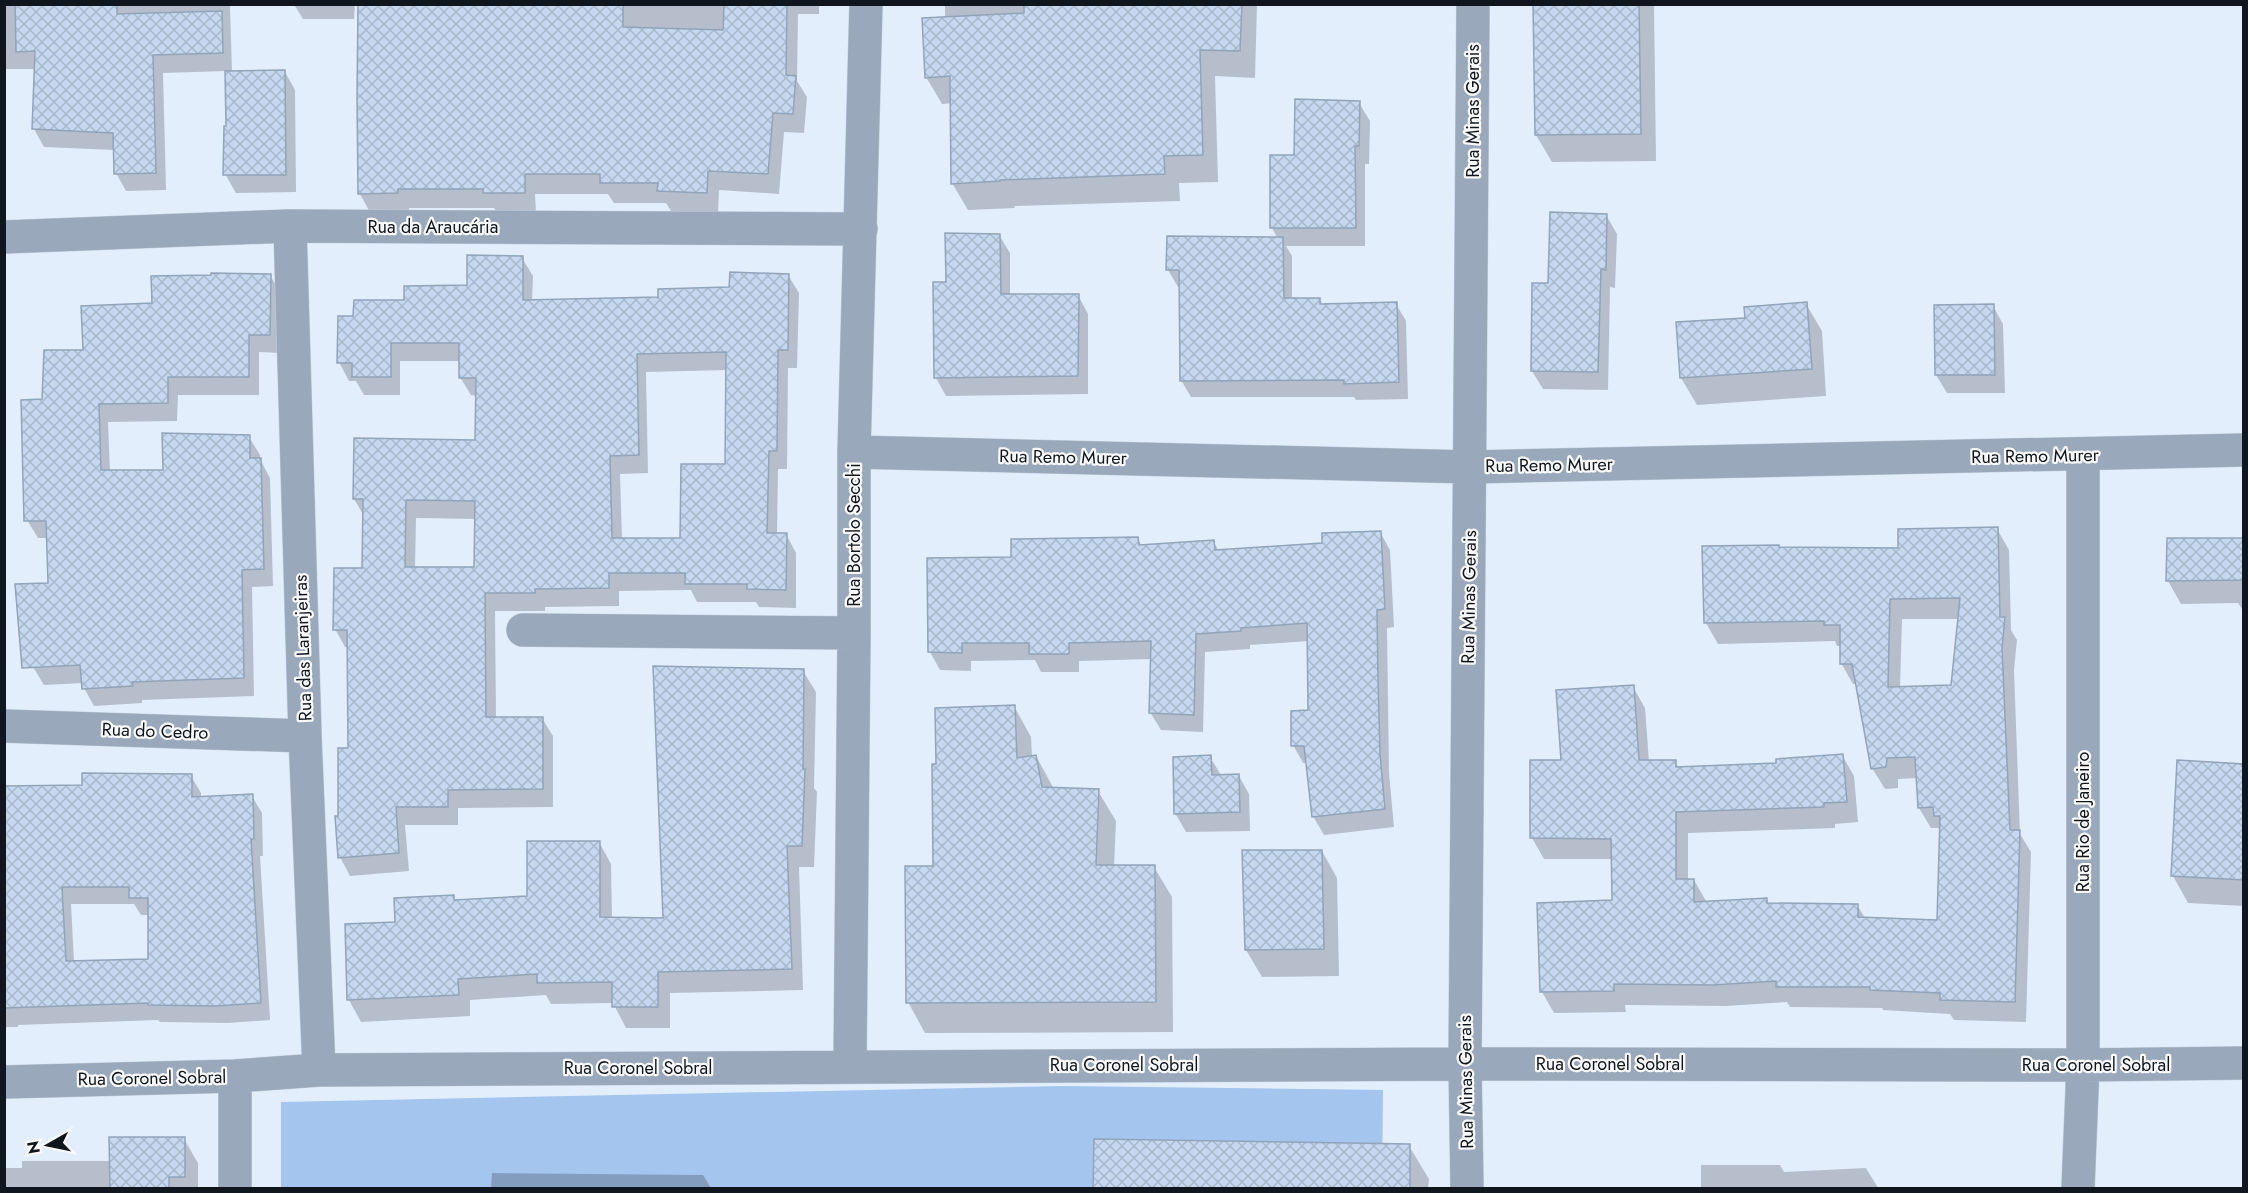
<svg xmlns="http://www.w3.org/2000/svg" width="2248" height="1193" viewBox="0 0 2248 1193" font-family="Jost,sans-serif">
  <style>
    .pitch { fill: #a4c5ee }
    .shadow { fill: #0003; fill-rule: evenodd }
    .building { fill: url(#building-cross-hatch); stroke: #91a4ba; stroke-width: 1.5; fill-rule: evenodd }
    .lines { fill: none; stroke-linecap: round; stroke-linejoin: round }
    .minor-casing { stroke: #c1cbd9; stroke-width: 34 }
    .minor { stroke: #99a8ba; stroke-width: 33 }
    .labels { text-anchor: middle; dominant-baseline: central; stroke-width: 4.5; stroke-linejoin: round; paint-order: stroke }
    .street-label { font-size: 18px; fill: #0f161e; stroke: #fafafa }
  </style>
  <defs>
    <pattern id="building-cross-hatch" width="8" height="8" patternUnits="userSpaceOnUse" patternTransform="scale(1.5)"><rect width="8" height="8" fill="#c5d8ef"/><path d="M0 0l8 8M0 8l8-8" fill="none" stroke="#a8b9cc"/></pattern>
  </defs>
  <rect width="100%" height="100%" fill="#e3eefd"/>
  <!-- pitch -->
  <path class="pitch" d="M1062,1086l321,4 -1,98h-1101v-86z"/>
  <!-- shadow -->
  <path class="shadow" d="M355,4l-1,15h-51l-8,-13h-65l2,66h53l10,18 1,102 -60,1 -11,-19 3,-47 -2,-56 -63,2 3,117 -40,1 -10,-18 -1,-23 -71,-3 -10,-18 2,-60h-32v-64z
    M360,4h459v10h-21l-1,67 10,16 -3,36 -20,-1 -5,62 -60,-4 -1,23 -47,-2 -5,-8h-52l-6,-9h-73l1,19h-39l-3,-5h-85v5l-38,1 -11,-20z
    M945,4h312l-2,74 -40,-2 3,106 -39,1 1,18 -166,5 1,2 -47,2 -16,-27v-80l-10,1 -16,-27 19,-58z
    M1534,4h120l2,157 -104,1 -16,-27z
    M1359,103l11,18 -1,43h-4v82h-79l6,10v43h28l3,7 73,-2 10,17 2,78 -52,1 -2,-3h-163l-10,-17 -1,-93h-2l-10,-17 110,-31 -6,-11v-71h23z
    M1606,215l11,19 -2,54 -5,-1 -2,103 -65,-1 -11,-18 18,-86z
    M999,235l11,18v42h68l10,19v80l-142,2 -10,-18 -1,-94h13z
    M522,258l11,18 -1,25 128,-2 71,-11 57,-13 11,18 -2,75h-9l-1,101h-9l-1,65h9l10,19v55l-37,-1 -3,-5h-59l-6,-12 -72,1v15l-74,1v4h-50l1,108 46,-1 11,18v71l-95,1v17h-53l4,46 -59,5 -10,-19 -1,-40 11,-67 -1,-103h-4l-10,-18 28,-59 1,-54 -10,-17 123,-57v-46l-6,-1 -11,-18 1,-16h-61v34h-36l-8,-14h-7l-10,-19 16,-44 51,-16 62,-16zM728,370l-2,96 -44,73h-60l-2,-65 28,-1 -2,-101zM416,518l60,1v49l-61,1z
    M270,275l10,18v60l-21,-1v43h-81l-1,26 -69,1 2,50h54l85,-35 11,18v4l10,19 3,108 -21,1 2,109 -112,4v3l-48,3 -10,-18 -1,-5 -39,2 -11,-18 17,-82 -2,-47h-10l-11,-18 17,-119 40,-50 69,-46z
    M1806,304l16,27 4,65 -129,9 -16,-27 65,-59z
    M1993,306l10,18 2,69h-58l-11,-18z
    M1997,529l12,21 2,80 6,10 -3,30 6,164 11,18 -5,170 -72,-2 -4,-6 -67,-4 -1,-2 -92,-1 -3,-5 -61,4 -101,-1 1,7 -72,1 -12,-21 71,-91v-42h-69l-12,-21v-77h30l71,-74 12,21 4,54h26l4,6 99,-4 64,-9 12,21 4,46 -23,2v4l-147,5v47h6l12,21 60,-2 4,6h87l8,13 73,4 3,-94h-10l-12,-20 -1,-30 -20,1v9l-13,1 -13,-21 -15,-84h-4l-12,-21 1,-17h-5l-2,-5 -117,3 -12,-21 -2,-75 195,2zM1902,619h57l-6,67 -53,2z
    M1380,532l10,18 4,77 -7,1 2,145 5,54 -70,8 -11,-19 -6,-53h-4l-10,-18 16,-33v-71l-59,4v4l-45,3 -2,80 -42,-2 -11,-18 2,-53 -73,2v11h-38l-6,-12 -64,1v10l-31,-1 -10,-18 83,-94 124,-20 5,8 71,-5 6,10 105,-7z
    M2244,540v72l-6,-9 -57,1 -13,-23z
    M803,671l13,21 -2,96 3,4 -3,75h-15l4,123 -133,3v35h-44l-13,-25 -62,1 -5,-9 -76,5v16l-109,6 -12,-22 -3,-75 51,-2 56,-27 3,5 72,-4 71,-55 12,22 1,55h53z
    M1014,706l17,31 1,20 4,-1 18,33 44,2 18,30 -2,46h40l18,30 1,135 -248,1 -17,-31 27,-134z
    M1210,757l11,18 18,1 10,18 1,37 -64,1 -11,-19z
    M2244,766v140l-56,-3 -15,-27z
    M191,776l10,17v5l51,-2 10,17 1,43h-3l10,164 -42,3 -68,-1 -2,-2 -140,5v2h-14v-240l80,-1zM71,904h63l7,11h9v45l-76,2z
    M1322,851l15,27 2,98 -77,1 -16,-27z
    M184,1139l14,24v25h-194v-20h18v-7h89z
    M1095,1141l314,5 20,33 -1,9h-333z
    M1701,1165h79l4,7 82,-4 12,20h-177z
    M492,1173l211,2 8,13h-220z"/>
  <!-- building -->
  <path class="building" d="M15,4h102v10l105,-3 1,42 -70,2 3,118 -42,1 -1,-41 -81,-4 3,-78 -19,1z
    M358,4h265v23l100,3 1,-26h63l-1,71 10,1 -3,38 -20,-1 -5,61 -60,-3 -1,22 -50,-2 1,-8h-58v-9h-75v19h-42v-4h-85v4l-40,1 -1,-97z
    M1024,4h218l-2,47 -40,-1 3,105 -39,1 1,18 -165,6v1l-49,3 -1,-108 -25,2 -3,-60 102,-5z
    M1533,4h106l2,130 -106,1z
    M285,70l1,105h-63l1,-49h2l-1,-55z
    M1295,99l65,2 -1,45h-4l1,82h-86v-73h24z
    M1550,212l57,2 -1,56 -5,-1 -3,103 -67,-1 1,-88h16z
    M945,233l55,1 1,60h78l-1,82 -144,2 -1,-96h13z
    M1167,236l116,1 1,61h36v6l77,-2 2,80 -55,2v-4l-164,1 -1,-111h-13z
    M467,255l56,1v44l135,-3v-8l71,-2 1,-15 59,2 -1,76h-10l-1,101h-8l-2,82h20l-1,57 -39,-1v-5h-62v-11h-76v15l-74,1v4h-50l1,124h57v72l-95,1v17h-52l3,46 -61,5 -3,-42h3v-68h10l-1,-118h-14l1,-62h28l1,-69h-10l1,-61 121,2 1,-62h-17v-35h-68v34h-39v-14h-15l1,-47h15l1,-16h50v-14l63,-1zM726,352l-1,112h-44l-1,74h-68l-2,-82 29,-1 -2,-101zM406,500l69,1 -1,66h-69z
    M211,273l60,1 -1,61h-21v42h-81v26l-69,1 2,66h62l-1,-37 88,2v23h11l3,111 -22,1 2,108 -112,4 1,4 -51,3 -2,-24 -58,3 -7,-84 33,-1 -2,-62h-22l-3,-121 21,-1 2,-49h39l-2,-44 71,-3 -1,-27 60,-1z
    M1807,302l5,67 -132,9 -4,-56 69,-4 -1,-11z
    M1994,304l1,71h-60l-1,-70z
    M1998,527l2,90h5l-3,31 8,182h10l-5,172 -75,-2v-7l-70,-3v-3h-94v-6l-63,4 -99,-1v7l-74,1 -3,-89 75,-3 -1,-61 -81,-1v-78h31l-5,-70 78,-5 5,75h37v7l100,-4v-4l67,-5 4,48 -23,1v4l-148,5v67h18v23l73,-4v5l91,1v13l79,3 3,-104h-6l-1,-9 -15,1 -3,-51 -28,1 -1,9 -15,2 -19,-105h-12v-39h-16v-4l-120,2 -2,-77 77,-1v2l119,1v-19zM1960,598l-9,87 -63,2 2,-88z
    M1381,531l4,78 -8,1 1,69 2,75 5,55 -73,8 -8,-71h-13v-35l17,-1 -1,-87 -66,5v3l-45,3 -2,81 -45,-2 2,-72 -82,2v11h-40v-11h-67v10l-34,-1 -1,-94 84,-1v-18l127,-2 1,8 75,-5 1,10 107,-7v-10z
    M2167,538h77v42l-78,1z
    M653,666l151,3 -1,100h2l-3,77h-15l5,123 -134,3v35h-46v-25l-75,1v-9l-79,5 1,16 -112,5 -2,-76 50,-2 -1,-24 60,-3v5l73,-4v-55h73v76l63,1z
    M1015,705l2,53 19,-3 6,32 57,2 -3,76h59l1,137 -250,1 -1,-137h28l-1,-102h4l-1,-56z
    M1211,755l1,20 27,-1 1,38 -66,2 -1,-57z
    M2177,760l67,4v116l-73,-4z
    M82,773l110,1v23l61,-3 1,45h-3l10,164 -44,3 -69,-1v-2l-144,5v-222l78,-1zM62,887h67v11h19v61l-82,2z
    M1242,850h80l2,99 -79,1z
    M109,1137h76v40h-16v11h-59z
    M1094,1139l316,5v44h-317z"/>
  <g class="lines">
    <!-- minor casing -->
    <g class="minor-casing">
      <path id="minor" d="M290,226l15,510 14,334
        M4,237l286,-11 571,3
        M854,452l617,15 773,-17
        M523,630l331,3
        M4,726l301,10
        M850,1066l4,-433v-181l12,-448
        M4,1082l231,-6 84,-6 1146,-6 618,1 161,-2
        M235,1188v-112
        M1467,1188l-2,-124 8,-1060
        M2078,1188l5,-123v-610"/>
    </g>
    <!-- minor -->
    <use href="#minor" class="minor"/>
  </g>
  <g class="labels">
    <!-- street labels -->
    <g class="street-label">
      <text transform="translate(1473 111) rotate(-90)">Rua Minas Gerais</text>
      <text x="433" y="227">Rua da Araucária</text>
      <text transform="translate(2035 456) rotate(-1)">Rua Remo Murer</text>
      <text transform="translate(1063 457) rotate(1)">Rua Remo Murer</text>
      <text transform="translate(1549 465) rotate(-1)">Rua Remo Murer</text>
      <text transform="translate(854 535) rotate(-90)">Rua Bortolo Secchi</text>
      <text transform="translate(1469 597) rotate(-89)">Rua Minas Gerais</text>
      <text transform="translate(303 648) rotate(-92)">Rua das Laranjeiras</text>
      <text transform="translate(155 731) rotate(2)">Rua do Cedro</text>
      <text transform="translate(2083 822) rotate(-90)">Rua Rio de Janeiro</text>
      <text x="1610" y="1064">Rua Coronel Sobral</text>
      <text x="1124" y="1065">Rua Coronel Sobral</text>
      <text x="2096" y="1065">Rua Coronel Sobral</text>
      <text x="638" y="1068">Rua Coronel Sobral</text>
      <text transform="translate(152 1078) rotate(-1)">Rua Coronel Sobral</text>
      <text transform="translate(1466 1082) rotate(-91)">Rua Minas Gerais</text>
    </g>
  </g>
  <!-- border -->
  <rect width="2248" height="1193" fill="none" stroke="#0f161e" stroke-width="12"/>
  <!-- north arrow -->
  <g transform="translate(48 1145) rotate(261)" stroke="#fafafa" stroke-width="4.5" paint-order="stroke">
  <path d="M0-4.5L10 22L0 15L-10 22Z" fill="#0f161e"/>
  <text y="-9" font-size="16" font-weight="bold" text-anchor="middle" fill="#0f161e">N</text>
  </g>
</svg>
